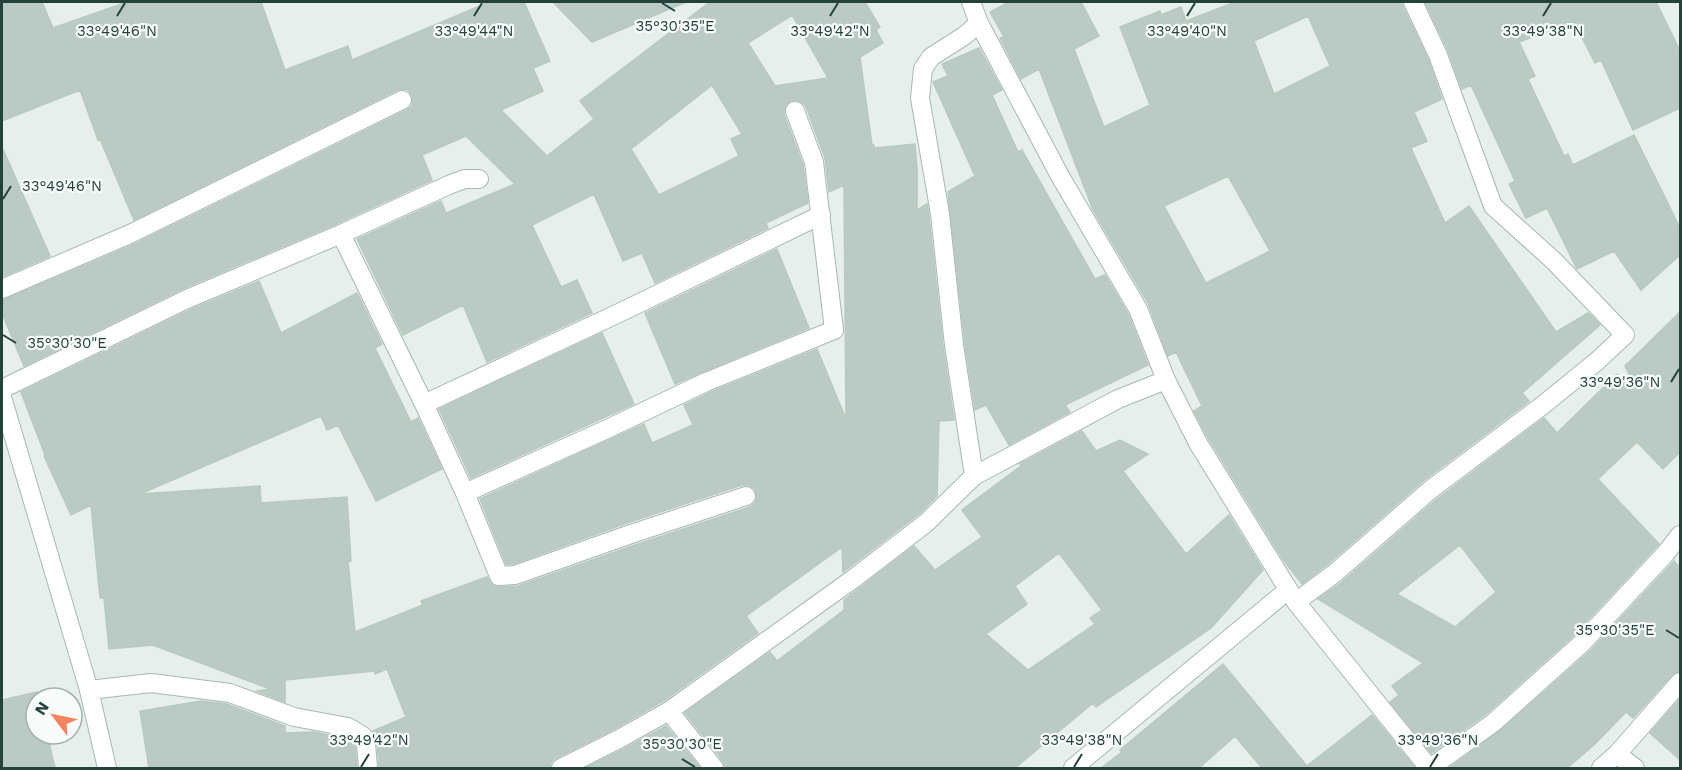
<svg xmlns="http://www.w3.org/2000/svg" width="1682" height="770" viewBox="0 0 1682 770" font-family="'Work Sans',sans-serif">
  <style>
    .building { fill: #bbcac4; stroke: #b8c9c2; stroke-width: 1.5; fill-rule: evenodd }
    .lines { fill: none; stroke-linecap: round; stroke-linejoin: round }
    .street-casing { stroke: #a8b8b2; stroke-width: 20 }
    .secondary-casing { stroke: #a4bbb3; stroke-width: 20 }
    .street { stroke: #fff; stroke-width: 18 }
    .secondary { stroke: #fff; stroke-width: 18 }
    .ticks { fill: none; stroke: #24423a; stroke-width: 2 }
    .ticks-label { font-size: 15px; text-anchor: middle; fill: #24423a; stroke: #f7fbf9; stroke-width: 4.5; stroke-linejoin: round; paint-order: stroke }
  </style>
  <rect width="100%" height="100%" fill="#e6efeb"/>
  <!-- building -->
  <path class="building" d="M2,2h40l11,26 74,-26h134l24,68 63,-24 4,14 137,-58h35l26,59 -17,7 10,23 -42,19 46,46 47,-37 -14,-18 130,-99h155l15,25 -4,3 7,13 -23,14 12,88h2v3l41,-4 2,25v41l10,-6 2,12 14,130 11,74 -15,1 -2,75 -18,18 -76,58 -1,-25 -96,69 12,17 -95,68 -49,28 -58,29 -5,4 -1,6h-171l-2,-26 -4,-11 33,-14 -19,-48 -12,5 -1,-3 -89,9v22l-28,-11 13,-2 -117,-44 -44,4 -5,-51h-4l-9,-93 -20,10 -27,-59 1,-1 -24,-63 171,-83 67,-28 22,52 76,-40 25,51 -7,4 36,74 7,-4 24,51 -66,32 -38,-76 -11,5 -6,-14 -181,78 120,-8 1,17 86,-6 4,64 -3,1 7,70 68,-27 -2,-4 66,-24 7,9 6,1 18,-1 117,-41 115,-38 4,-3 3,-6 -1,-6 -2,-4 -5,-3h-7l-115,38 -114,41h-7l-26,-65 164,-75 8,19 41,-18 -9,-20 27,-13 106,-43 29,70 -2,-234 -15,7 -4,-34 -19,-51 -3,-4 -6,-3 -6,1 -5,3 -2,6v4l19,51 5,38 -42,20 2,5 -113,55 -13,-30 -19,8 -29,-67 -62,31 29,62 16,-7 15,33 -105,49 -24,-57 -60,30 -46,-96 84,-38 5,12 69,-29 -49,-48 -44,19 10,25 -96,44 -154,65 -158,77 -22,-53v-13l4,-1 129,-55 272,-134 5,-4 1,-6 -1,-5 -4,-5 -6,-1 -5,1 -263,130 -34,-81 -2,1 -18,-50 -78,31zM792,15l36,63 -53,8 -27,-43zM712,85l30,49 -11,5 8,17 -80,39 -28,-46z
    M553,2h133l-94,40z
    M1009,2h72l18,34 -25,13 30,78 46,-22 -30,-78 40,-16 1,4 20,-8 5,14 49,-19h167l1,5 25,52 14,40 -28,13 13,29 -16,7 34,75 24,-17 87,126 32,-19 12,12 -78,68 7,8 -106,80 -95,83 -26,20 -18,-23 -77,-125 -13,-25 8,-5 -26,-54 -8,4 -20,-53 -55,-93 -54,-141 -18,10 -21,-41 4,-1 -14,-25zM1308,16l22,50 -56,28 -20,-53zM1228,176l42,75 -64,32 -42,-77z
    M1425,2h231l24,49v57l-47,22 -32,-70 -6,3 -21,-41 -55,20 16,34 -7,3 36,77 4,-2 5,11 61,-30 46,93v27l-39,35 -27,-39 -37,18 -30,-61 -21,10 -17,-34 6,-3 -44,-96 -9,4 -14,-39z
    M979,48l23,42 -10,5 26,57 4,-2 73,129 10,-4 23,39 20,51 -83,40 5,7 -61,33 -23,-40 -11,5 -10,-66 -17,-152 27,-16 -42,-94 15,-6 -6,-12z
    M2,147l48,109 -48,21z
    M777,249l32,79 -107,44 -27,12 -30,-71z
    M1680,312v140l-17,17 -26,-27 -39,37 61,65 -86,92 -87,78 -55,39 -41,-51 9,-7 -7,-9 31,-23 -105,-64 24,-17 95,-83 107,-81 13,15 60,-59 12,14 5,-4 -9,-18zM1460,545l36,47 -41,35 -58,-33z
    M602,333l32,71 -163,74 -32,-69z
    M1082,431l14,20 24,-11 28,14 -25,17 63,83 43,-39 34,55 -52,58 -115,79 -3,-4 -78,65h-290l-2,-7 -38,-48 85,-61 7,9 67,-51v-10l70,-54 21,24 47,-33 -20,-27 59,-44 -1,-2zM1059,553l43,57 -12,8 5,6 -67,46 -42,-36 41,-30 -12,-18z
    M1674,561l6,7v103l-8,4 -39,43 -7,-6 -31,32 -28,24h-118l51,-37 89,-79z
    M1223,664l84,102 65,-51 43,53h-153l-27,-32 -36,32h-98l21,-16 -2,-2z
    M37,692l2,6h-3v36h11l8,34h-53v-68z
    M1680,699v61l-30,-27z
    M201,701l26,3 58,22v7l29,-1 30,6 11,8 2,22h-208l-9,-57z
    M666,726l34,42h-115l39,-19z"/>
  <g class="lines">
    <!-- street casing -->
    <g class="street-casing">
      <path id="street" d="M971,2l8,21 81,153 78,133 28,71 32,63 98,159 133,166
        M341,234l83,170 41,89 34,83 16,-1 116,-41 115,-38
        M2,289l128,-55 272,-134
        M2,389l185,-90 154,-65 110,-50 14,-5h14
        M424,404l195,-91 202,-98
        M974,476l-20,-131 -14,-131 -20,-116 3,-29 8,-12 33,-21 15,-13
        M465,493l140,-63 101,-48 128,-52 -20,-168 -19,-51
        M1296,602l39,-29 95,-83 113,-85 53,-43 29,-27 -71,-74 -61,-55 -55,-151 -25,-53
        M89,690l62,-7 79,10 64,24 54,10 15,9 3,7 2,25
        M669,711l45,57
        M1617,754l18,14
        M561,768l58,-29 50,-28 184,-132 73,-56 48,-47 144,-77 48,-19
        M1073,768l215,-178
        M1430,768l63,-45 88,-79 85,-91 14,-18
        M1601,768l16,-14 63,-72"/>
    </g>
    <!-- secondary casing -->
    <g class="secondary-casing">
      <path id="secondary" d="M2,397l87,293 18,78"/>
    </g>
    <!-- street -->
    <use href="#street" class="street"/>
    <!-- secondary -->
    <use href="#secondary" class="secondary"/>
  </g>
  <!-- ticks -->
  <path class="ticks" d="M662,3l13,8M117,16l8,-13M474,16l8,-13M830,16l8,-13M1187,16l8,-13M1543,16l8,-13M3,199l8,-13M3,335l13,8M1671,382l8,-13M1666,630l13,8M682,759l13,8M361,767l8,-13M1074,767l8,-13M1430,767l8,-13"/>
  <g class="ticks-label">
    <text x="675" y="31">35°30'35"E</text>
    <text x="117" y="36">33°49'46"N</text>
    <text x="474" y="36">33°49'44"N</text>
    <text x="830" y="36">33°49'42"N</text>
    <text x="1187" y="36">33°49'40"N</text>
    <text x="1543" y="36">33°49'38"N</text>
    <text x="62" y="191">33°49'46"N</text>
    <text x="67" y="348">35°30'30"E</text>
    <text x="1620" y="387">33°49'36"N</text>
    <text x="1615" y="635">35°30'35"E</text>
    <text x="369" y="745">33°49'42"N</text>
    <text x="1082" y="745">33°49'38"N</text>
    <text x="1438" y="745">33°49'36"N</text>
    <text x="682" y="749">35°30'30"E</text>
  </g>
  <!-- border -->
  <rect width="1682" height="770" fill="none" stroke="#24423a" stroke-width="6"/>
  <!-- north arrow -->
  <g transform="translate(54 716) rotate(302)"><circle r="28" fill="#f7fbf9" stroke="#a3b1ad" stroke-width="1.5"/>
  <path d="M0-4.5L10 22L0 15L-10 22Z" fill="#f4845f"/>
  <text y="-9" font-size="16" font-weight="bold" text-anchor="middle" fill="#24423a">N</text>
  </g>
</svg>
